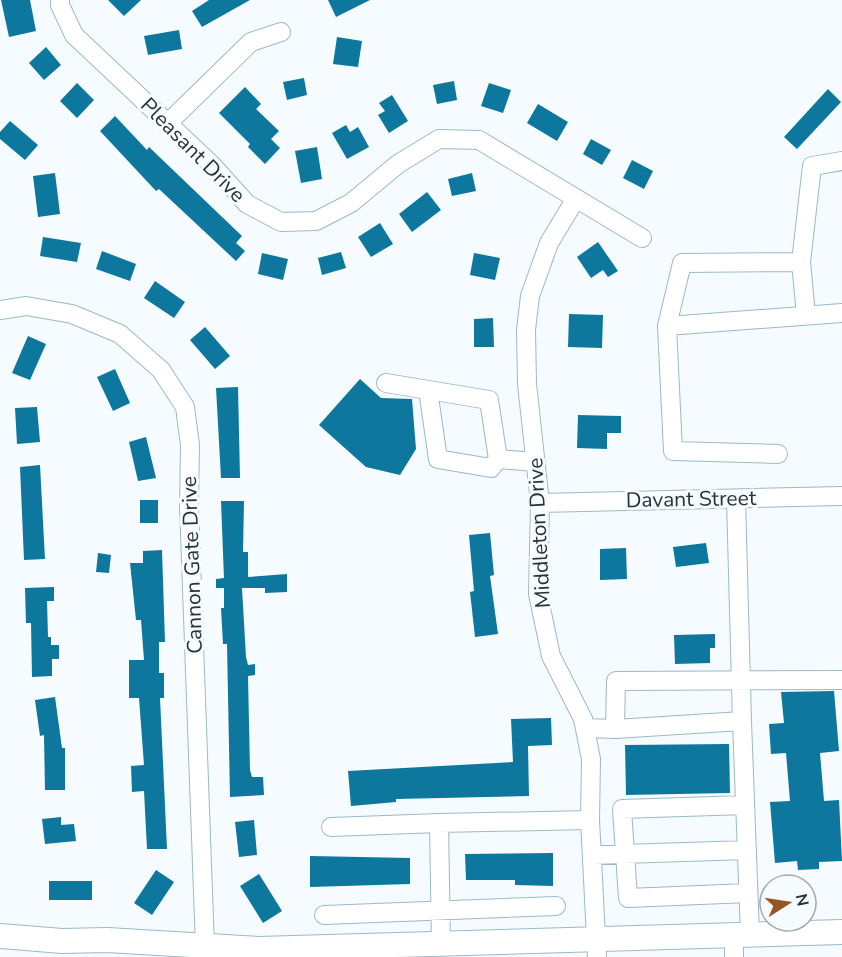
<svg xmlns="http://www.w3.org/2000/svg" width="842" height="957" viewBox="0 0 842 957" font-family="'Nunito Sans',sans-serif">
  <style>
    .building { fill: #0d779e }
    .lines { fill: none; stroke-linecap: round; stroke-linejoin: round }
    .minor-casing { stroke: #9bb9c9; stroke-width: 20 }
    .major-casing { stroke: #9bb9c9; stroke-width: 26 }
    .minor { stroke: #fff; stroke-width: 18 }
    .major { stroke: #fff; stroke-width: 24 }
    .labels { text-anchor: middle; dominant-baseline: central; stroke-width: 6; stroke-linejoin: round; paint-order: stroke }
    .street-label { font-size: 21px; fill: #273239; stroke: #f5fbfe }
  </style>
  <rect width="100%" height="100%" fill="#f5fbfe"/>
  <!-- building -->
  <path class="building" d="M1,0h29l6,31 -27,6z
    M108,0h33l-17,16z
    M209,0h41l-48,27 -10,-16z
    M328,0h42l-34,17z
    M179,30l3,19 -34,6 -4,-19z
    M337,37l25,4 -4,26 -25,-3z
    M46,47l15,18 -17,15 -15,-17z
    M304,78l3,17 -20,5 -4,-18z
    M454,81l3,19 -20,4 -4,-19z
    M77,83l17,17 -17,18 -17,-17z
    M489,83l22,7 -8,23 -22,-7z
    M245,87l16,17 -5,5 23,22 -8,8 9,9 -15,16 -17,-17 2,-3 -31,-31z
    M828,89l13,13 -44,47 -13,-12z
    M392,95l16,26 -19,12 -11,-18 7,-4 -6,-8z
    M538,104l30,18 -11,19 -30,-18z
    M115,116l32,34 2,-3 93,89 -6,7 9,8 -9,10 -77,-72 -3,2 -56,-60z
    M10,121l28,24 -13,15 -25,-21v-7z
    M346,125l4,7 8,-5 11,20 -22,12 -15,-26z
    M591,139l20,11 -9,15 -19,-11z
    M317,147l5,32 -21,4 -6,-32z
    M632,160l21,11 -9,18 -21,-11z
    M55,173l5,41 -22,3 -5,-41z
    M472,173l4,18 -24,5 -4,-17z
    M427,192l14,18 -29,22 -13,-18z
    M380,223l13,21 -22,13 -13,-20z
    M43,237l38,6 -4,19 -37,-6z
    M598,242l20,29 -10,6 -5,-7 -12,8 -14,-21z
    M102,251l34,13 -6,17 -34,-12z
    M341,252l5,16 -24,7 -4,-17z
    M262,253l26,6 -5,21 -25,-6z
    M474,253l26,5 -5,22 -25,-5z
    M155,281l30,21 -11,16 -30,-20z
    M569,314l34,1 -1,33 -34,-1z
    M493,318l1,29h-20v-28z
    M205,327l25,29 -15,13 -25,-29z
    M28,336l18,8 -16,36 -18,-7z
    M115,369l15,34 -17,8 -16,-34z
    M360,379l21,19 31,1 4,50 -16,26 -34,-8 -47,-42z
    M238,387l2,91h-19l-5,-90z
    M37,407l3,35 -23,2 -2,-36z
    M578,415l43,1v17h-14v16l-30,-1z
    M146,437l10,41 -18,3 -9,-39z
    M40,465l5,94 -21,1 -4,-93z
    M140,500h18v23h-18z
    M221,501h23l-1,51h5v25l39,-3v18l-22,1v-5h-23l4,69 2,8 7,-1v11l-7,1 2,94 2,7h11l1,18 -34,2 -3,-153h-4l-2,-36h3v-20h-8v-9l8,-1z
    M490,533l4,42 -4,1 8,58 -23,3 -5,-45 4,-1 -5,-56z
    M706,543l3,20 -33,4 -3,-20z
    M626,548l1,31 -27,1v-31z
    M162,550l3,92h-6v31h5v25h-4l7,151h-20l-3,-58 -12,1 -1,-26 13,-1 -5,-67h-10v-38h15l-3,-40h-5l-6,-57h13v-12z
    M98,553l13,2 -2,18 -13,-1z
    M54,587v14h-7l1,36h3v8h8v14h-7v17l-20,1 -1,-54h-5l-1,-35z
    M715,634v14h-5v15l-35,1 -1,-29z
    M834,691l5,60 -19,2 4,48 15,-1 3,61 -23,1v7l-21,1 -1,-9 -22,2 -5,-61 20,-1 -4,-48 -15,1 -2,-30 15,-1 -3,-31z
    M55,697l7,51h3v42h-20l-1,-55 -4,1 -5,-36z
    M551,718l1,27 -24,1 1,50 -133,3v3l-45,4 -3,-35 165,-9 -2,-43z
    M729,744l1,49 -104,2 -1,-50z
    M61,817v8l13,-1 2,17 -31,3 -3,-25z
    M254,820l3,35 -18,2 -4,-35z
    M553,853v33l-38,-1v-5h-49l-1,-26z
    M310,856l100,2v26l-100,3z
    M156,870l18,12 -22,33 -18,-12z
    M259,874l23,37 -19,12 -23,-37z
    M49,881h43v19h-43z"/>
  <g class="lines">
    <!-- minor casing -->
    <g class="minor-casing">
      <path id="minor" d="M60,0v5l14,30 138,130 35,39 34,18 35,-1 35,-18 47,-39 41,-25 40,1 163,98
        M168,123l83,-81 30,-10
        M842,161l-30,5 -11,96 -119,1 -15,63 175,-13
        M575,200l-26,43 -19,53 -4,34 1,54 13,119 -2,91 13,62 32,63 8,40 -1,61 7,137
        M801,262l5,53
        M0,310l26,-4 46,8 48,20 41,36 24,37 5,38 -1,61 16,441
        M667,326l6,125 105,3
        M386,383l103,17 9,59 37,3
        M428,390l10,69 53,9 7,-9
        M736,499l6,222
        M540,503l302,-7
        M585,728l30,1 1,-48 226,-1
        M615,729l127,-8 8,214
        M745,805l-123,4 6,89 120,-5
        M439,823l151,-3
        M331,827l108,-4 2,121
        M592,855l155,-5
        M324,915l232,-9
        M734,936v21"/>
    </g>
    <!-- major casing -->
    <g class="major-casing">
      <path id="major" d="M0,936l62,5 45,-1 152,9 583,-17"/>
    </g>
    <!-- minor -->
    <use href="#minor" class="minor"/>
    <!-- major -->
    <use href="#major" class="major"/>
  </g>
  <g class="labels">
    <!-- street labels -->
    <g class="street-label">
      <text transform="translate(193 150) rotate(45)">Pleasant Drive</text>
      <text transform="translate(691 499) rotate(-1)">Davant Street</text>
      <text transform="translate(539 533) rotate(-93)">Middleton Drive</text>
      <text transform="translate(192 565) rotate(-92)">Cannon Gate Drive</text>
    </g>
  </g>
  <!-- north arrow -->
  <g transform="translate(788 903) rotate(78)"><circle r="28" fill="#f5fbfe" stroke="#a3abaf" stroke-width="1.5"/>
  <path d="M0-4.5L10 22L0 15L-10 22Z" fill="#985427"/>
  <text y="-9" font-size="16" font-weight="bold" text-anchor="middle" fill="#273239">N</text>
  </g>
</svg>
